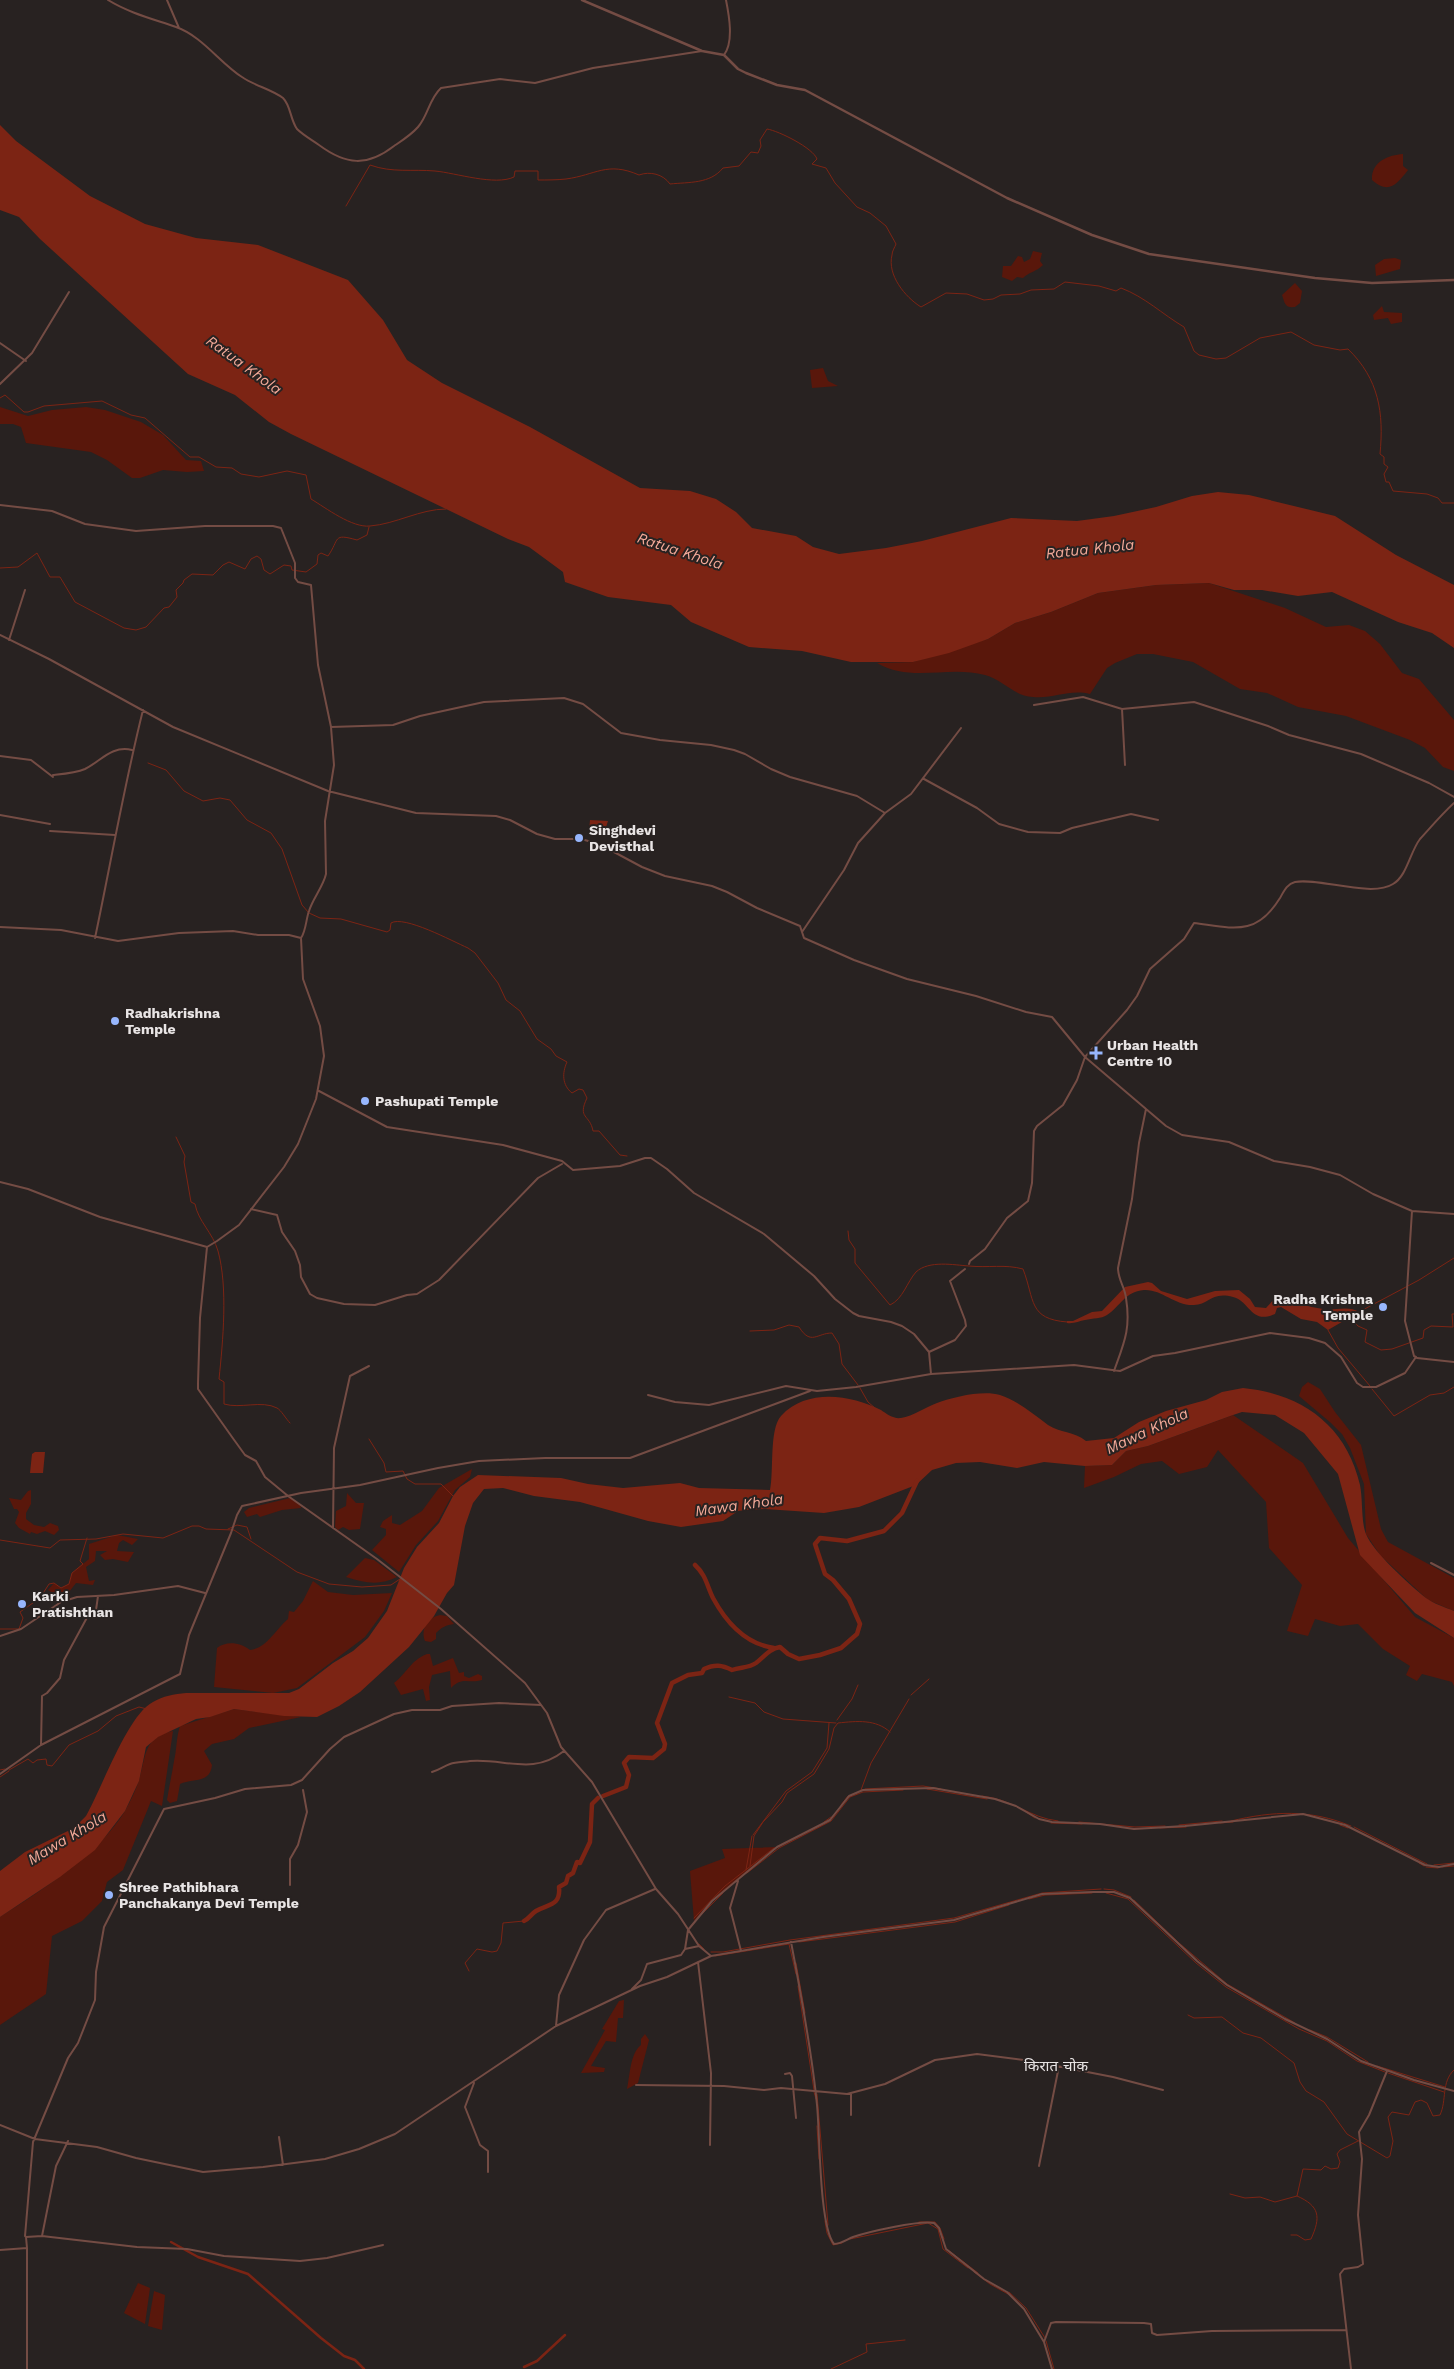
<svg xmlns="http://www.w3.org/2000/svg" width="1454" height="2369" viewBox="0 0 1454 2369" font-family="'Work Sans','Noto Sans Devanagari',sans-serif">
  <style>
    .green { fill: #59170b }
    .water { fill: #7c2414 }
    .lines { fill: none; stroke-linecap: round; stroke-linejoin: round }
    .stream { stroke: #7c2414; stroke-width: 1 }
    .canal { stroke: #7c2414; stroke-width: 2.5 }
    .river { stroke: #7c2414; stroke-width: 4.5 }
    .minor { stroke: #744c44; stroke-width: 2 }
    .tertiary { stroke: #744c44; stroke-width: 2.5 }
    .poi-dot { fill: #97b6fd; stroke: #282221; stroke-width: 2 }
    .labels { text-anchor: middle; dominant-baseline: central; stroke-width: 4; stroke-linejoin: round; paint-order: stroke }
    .poi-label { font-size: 14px; font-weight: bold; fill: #e9e5e5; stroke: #282221; text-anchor: start }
    .water-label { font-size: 15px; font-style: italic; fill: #f5aa99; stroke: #282221 }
    .neighbourhood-label { font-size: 15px; fill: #e9e5e5; stroke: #282221 }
  </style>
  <rect width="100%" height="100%" fill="#282221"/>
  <!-- green -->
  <path class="green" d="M1403,154v12l5,4c-11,14 -19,25 -36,10 -1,-18 16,-25 31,-26z
    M1033,251l9,2 -2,8 3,4c-7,7 -14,7 -20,13l-6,-1 -5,4 -10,-4 1,-11h8l7,-10 4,1 2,5 6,-3z
    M1395,258l6,2 -1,9 -24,7 -1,-11 9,-6z
    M1295,283l7,8 -2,12 -5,4c-10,1 -10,-3 -13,-12z
    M1382,306l2,6 18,1v9l-11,2 -3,-6 -14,2 -1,-5z
    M823,368l5,13 10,5 -26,2 -2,-18z
    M0,407l28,9 24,-6 34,-3 19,3 36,12 22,13 23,25 15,1 3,10 -17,1 -24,-2 -23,8h-8l-25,-18 -16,-8 -65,-9 -5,-16 -8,-3h-13z
    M1209,583l76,25 41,19 23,-2 16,6 15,13 22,29 17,6 35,41v51l-11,-4 -18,-19 -15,-8 -64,-24 -48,-9 -31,-14 -27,-4 -47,-27 -40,-8h-16l-22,9 -8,5 -17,26c-21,-5 -36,5 -57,3 -19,-1 -30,-17 -48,-22 -37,-10 -74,8 -108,-12l36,-1 75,-23 27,-16 36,-11 47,-19 58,-8z
    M1308,1382l12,7 15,23 26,33 20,84 7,13 66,36v33l-26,-11 -48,-45 -14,-21 -2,-50 -14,-36 -8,-14 -11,-11 -32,-27 3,-9z
    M1233,1415l70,48 45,75 67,79 39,21v48l-2,-4 -30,-8 -5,7 -11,-6 4,-9 -27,-17 -25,-25 -18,2 -25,-7 -7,17 -21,-5 15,-46 -33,-37 -3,-46 -48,-52 -11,17 -28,7 -17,-13 -21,3 -27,13 -30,11 1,-22 27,-1 14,-14 22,-5z
    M472,1469l-2,8 -15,13 -17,31 -22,24 -17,27 -27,-22 14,-15v-6l-6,-2 3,-6 9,-6v8l8,2 22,-14 17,-23z
    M31,1490v14l-5,9v6l8,6 10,2 6,-4 8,3 1,4 -5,5 -9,-4 -8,3 -6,-2 -1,2 -11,-6 -4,-5 4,-11 -2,-3h-3l-5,-11 12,2 7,-9z
    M347,1493l9,10h8l-4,26 -11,1 -6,-3 -5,3 -3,-3 1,-16 10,-5z
    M290,1498l10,7 1,3 -19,2 -22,7 -3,-3 -10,3 -3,-5 5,-4z
    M117,1535l21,4 -6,6 -9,-5 -4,3 -2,8 17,1 -6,10 -15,-3 -8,1 -5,-5 7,-4h-11l-1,10 -9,6 3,14 6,-1 -2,5 -17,-2 -7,9 1,6 -8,3 -6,-1 -2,-6 -6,-4 6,-7 7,5 8,-4 3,-11 17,-14v-15z
    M365,1558l9,2 23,17c-17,9 -33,6 -51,0z
    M313,1581l15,11 25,3 39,-2 -8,18 -19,26 -68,51 -24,5 -59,-6 3,-39c10,-8 24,-5 33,2 17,-2 25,-20 38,-31l1,-8 5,1 9,-11z
    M440,1615l7,1 7,8c-8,1 -12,3 -18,9v6l-5,3 -6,-1c-5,-12 3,-24 15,-26z
    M427,1654h3l3,12 20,-8 6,15 5,-1v4l5,2 9,-4 4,2v4c-13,4 -20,-4 -31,8l-1,-17 -18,4 -3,12 1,13 -4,1 -3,-12 -22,6 -7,-12c14,-11 16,-22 33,-29z
    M234,1709l67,8 -52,11 -15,11 -22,5 -8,7 8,14c-2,19 -19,13 -32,19l-3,17 -7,2 -3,-3c2,-13 5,-26 7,-39 3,-12 2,-23 6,-35z
    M173,1731l-11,75 -11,-5 -28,69 -16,12 -5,19 -20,20 -30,15 -6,58 -46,31v-108c42,-27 98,-62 125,-106 5,-9 11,-21 14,-31 7,-23 4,-43 34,-49z
    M777,1847l-65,54 -18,20 -4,-50 35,-13 -3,-9z
    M624,2000l-1,18h-5l-2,24 -10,-1 -15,25 14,2 -1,4 -23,1 24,-43 -3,-1 17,-28z
    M645,2034l4,6 -11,43 -11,6c3,-13 3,-36 14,-44v-6z
    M138,2283l12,5 -5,36 -21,-11z
    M154,2291l11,4 -3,35 -14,-4z"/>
  <!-- water -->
  <path class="water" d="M0,125l16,16 74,55 55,28 51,14 62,7 90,35 35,40 24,40 35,23 88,44 110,61 50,3 26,8 20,13 16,16 44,8 17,11 26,7 47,-6 36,-7 89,-23 66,3 37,-5 42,-9 36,-11 26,-4 31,3 86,21 61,39 58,30v63l-22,-15 -34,-11 -66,-30 -34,4 -36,-6h-28l-25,-7 -53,2 -58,8 -47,19 -36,11 -27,16 -39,14 -36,9h-62l-49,-11 -53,-4 -58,-25 -20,-17 -63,-8 -43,-15 -2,-10 -34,-25 -21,-8 -217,-105 -22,-12 -34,-27 -47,-21 -148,-135 -21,-22 -19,-7z
    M590,820l18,1 -4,12 -4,3 -11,-4z
    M1148,1282l4,1 9,8 26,8 28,-8 24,-1 11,9 5,8 11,1 10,-11 4,-2c13,7 28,12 43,14 12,2 25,-4 36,3l-31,18 -11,-8 -16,-3 -20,-12 -4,1 -2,6c-24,11 -25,-13 -42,-17 -22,-6 -24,8 -39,8 -19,1 -32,-16 -50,-15 -20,2 -23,16 -37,25 -6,4 -14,3 -22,5 -6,1 -11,4 -18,3v-2h6l19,-9 10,-1 23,-24z
    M1243,1388c59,6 103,37 117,97 3,15 1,37 6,49 7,18 45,52 60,64 8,6 19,9 28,13v27l-39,-25 -55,-58 -22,-81 -34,-41 -29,-18 -33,-3 -9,3 -85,31 -22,5 -14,14 -27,1 -41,-4 -27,6 -37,-6 -24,1 -24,7 -16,15 -57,22 -35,6 -59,-4 -19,1 -8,1 -15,10 -42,6 -33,-6 -68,-19 -46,-6 -31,-8 -19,1 -11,14 -8,23 -11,59 -7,8 -13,23 -25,31 -49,45 -21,14 -22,11 -33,-1 -50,-7 -24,8 -14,2 -38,18 -12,10 -7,34 -14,30 -30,39 -35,27 -60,40v-46l25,-19 49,-24 12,-12c15,-26 42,-102 67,-114 10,-6 21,-8 33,-9h103l10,-4 34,-26 20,-12 15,-13 19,-27 17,-43 13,-21 22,-24 14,-27 7,-9 18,-12 83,3 27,6 35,4 57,-5 19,5 71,2c4,-19 -1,-61 11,-74 26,-28 70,-21 100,-6 6,4 12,9 20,8 12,-2 25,-11 36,-15 16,-6 46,-13 63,-8 18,6 33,19 48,30 12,8 26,6 38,16l28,-3 25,-16 27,-11 40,-11 16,-8z
    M35,1452h10l-2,21h-13l2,-19z"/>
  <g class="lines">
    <!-- stream -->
    <path class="stream" d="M346,206l24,-41c22,8 42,4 65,6 21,2 60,15 79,6l1,-6h23v9c9,0 19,0 28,-1 30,-4 41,-18 73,-4 11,-4 24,-1 31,9 19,-2 40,0 53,-16l16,-2 12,-14 7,1 3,-7 -1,-6 7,-11c12,2 46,19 50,30l-5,5 14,4 9,15 22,24 13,6 16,13 10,18c-1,3 -4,7 -4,11 -5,20 13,42 29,52l25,-14 21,1 17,6 9,-1 8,-4 19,-1 11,-4 23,-1 11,-7 34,4 17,5 5,-3c24,9 41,26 63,39l10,24 5,4 17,4 10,-1 34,-20 31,-6 23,13 26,5 8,-1c31,30 36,64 32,105l4,3v7l4,3 -4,7 2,8h3l4,9 34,3 11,4 4,5h12
      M0,398l5,-3 19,17h4l16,-6 58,-5 29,14 14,3 45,39h9l17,10 16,1 9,6 18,3 28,-6 19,4 5,24c15,9 41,29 59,27 26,-2 50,-17 76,-17
      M0,568l18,-1 19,-14 13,24h10l15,25 49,26 12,2 10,-3 18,-19 5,-1 8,-10 -1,-7 7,-7 1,-3 8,-6 21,1 10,-10 6,-3 16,7 6,-10 6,-3 4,3 3,11 6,4 14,-9 7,1 1,4 14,2 11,-8 1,-9 3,-2 7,3c12,-17 4,-23 29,-16l10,-5 2,-8
      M148,763l18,7 18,21 19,10 17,-3 10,2 17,20 24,13 11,16 20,56 7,8 11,5 21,1 46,13 3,-2 1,-7c13,-8 61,18 77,25l7,5 23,30 8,17 14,11 17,28 14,10 5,7 11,6c-5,11 -5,23 5,31l7,-4 4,1 4,8c-10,21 3,16 6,33h6l21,24 7,1
      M176,1137l9,19 -1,6 7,40 4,2c3,17 18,29 23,47 10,36 5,90 1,128l5,3v22c16,5 38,-4 53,4 4,2 9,11 13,15
      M848,1231l1,9 6,9v14l35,42c13,-6 17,-23 26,-33 13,-12 38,-7 53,-6 19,2 36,-2 54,3 12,31 5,50 44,53
      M1359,1312l60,-32 35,-22
      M1350,1317l8,9 9,4 -2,12 16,8 11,-1 31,-11 1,-8 7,-4 22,1 -1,-13h2
      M1328,1330l10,18 32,38
      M750,1331l24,-1 15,-5 10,2c12,19 18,6 33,6l7,11 3,20 16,21
      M860,1388l8,14 8,7
      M1372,1389l22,27 36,-21 14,-2 10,-6
      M369,1439l15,24 2,9 17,-1 4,8 8,5h26l12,12
      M228,1529l9,-4 10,2 4,12
      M0,1540l50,8 10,-8 36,-1 27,-5 40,4 29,-12h7l7,3 28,1 63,42 32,12 33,3 29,-2 9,-6
      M0,1629h19l4,-11 -3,-6 20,-14 9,-14 5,-1 7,5 8,-4 3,-11 11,-9 -3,-3 7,-23
      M911,1695l18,-16
      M729,1697l26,6 9,9 19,7 53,4
      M837,1720l15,-21 6,-14
      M0,1770l5,-1
      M9,1770l19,-11 5,4 4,-3 9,-1 1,6 5,1 17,-21 29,-14 18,-15 23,-9 8,2
      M0,1777l9,-6
      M865,1789l58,-3 18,3
      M927,1789l60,10
      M861,1790l10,-27 38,-64
      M982,1796c30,3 48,22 76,25
      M841,1805l7,-9
      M1026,1812l9,6
      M1231,1821c42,-10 79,-12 120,5
      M824,1822l7,-5
      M1079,1822l56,5 30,-1
      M1051,1823l31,1
      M1220,1823l13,-1
      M1179,1825l43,-4
      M1340,1825l8,3
      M1354,1827l73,37
      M1160,1828l26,-1
      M753,1835l33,-44 26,-19 15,-24 2,-25
      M1419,1863l5,3
      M1434,1865l20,-2
      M750,1866l4,-30 9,-14 19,-20 5,-9 27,-19 15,-25 5,-21 4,-5c19,-2 38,-4 52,9
      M1426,1867l12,1
      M1442,1867l12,-1
      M746,1870l6,-34
      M747,1873l32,-25 52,-27 19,-24 13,-5 40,-2
      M1104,1889l10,1 17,7
      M1106,1893l22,6 68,64 30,24 73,42 28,12 30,20 28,11
      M1029,1899l16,-4 47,-2
      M1134,1900l45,43 48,41 68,39
      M701,1915l22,-22
      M694,1918l31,-32 49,-38
      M799,1942l156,-20 54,-17
      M699,1944l5,5
      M711,1952h12l67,-12 164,-22 88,-25 59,-4
      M715,1956l74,-12 7,30
      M796,1963l9,50
      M469,1971l-4,-8 12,-14 15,3 5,-1 4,-8 2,-20 21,-2
      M798,1986l16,104
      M1188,2015l6,3 28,-1 21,16 18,5 33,25 6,19 6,9 18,11 23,32 40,24 3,-2 3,-15 -5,-24 4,-5 17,3 6,-13 6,-2 6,3 6,13 7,-1c7,-15 1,-33 14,-45
      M1310,2030l17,7 41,25
      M1377,2066l68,21
      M1388,2073l56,19
      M814,2092l2,7
      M817,2094l11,131
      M817,2126l2,33
      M1230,2194l15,4 15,-1 15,5 22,-6 6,-27 18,1 4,-4 6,3 7,-1 2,-6 -3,-8 3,-4 18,-9
      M825,2221l2,12 6,12 9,-2
      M919,2222h16l5,6 4,11
      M1291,2235h6l8,5 6,-1c10,-22 9,-33 -14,-43
      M850,2239l78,-16 10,6 5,20 25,19
      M948,2250l30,23
      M974,2272l16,12 18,10
      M1009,2292l17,16 19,30
      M1046,2341l8,28
      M831,2369l36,-17 -1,-8 39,-4"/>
    <!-- canal -->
    <path class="canal" d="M171,2242l27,15 50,17 73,64 23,18 11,4 9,9
      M524,2367l13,-6 28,-26"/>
    <!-- river -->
    <path class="river" d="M695,1565c11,10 12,21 18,33 13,24 33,46 61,50
      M603,1796l23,-9 3,-12 -5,-12 5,-6 24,1 11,-9 1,-5 -8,-21 15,-40 16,-8 14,-2 2,-4c11,-5 18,-4 28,1 8,-3 17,-2 24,-7 9,-7 13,-14 24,-16l8,7 11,5 21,-4 21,-7 16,-14 3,-10 -11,-25 -16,-19 -8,-6 -10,-30 5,-6 27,3 37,-10 18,-18 15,-32
      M524,1921c5,-2 7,-7 12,-10 12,-7 25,-5 23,-24l7,-4 2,-7 5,-3 4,-11 3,1 10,-21 2,-38 6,-6"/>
    <!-- minor -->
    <path class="minor" d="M108,0c21,13 45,19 68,27 26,9 44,36 66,50 13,9 29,12 41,21 8,8 7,21 14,31 6,6 15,11 22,16 27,20 48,22 75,1 9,-6 17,-11 24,-19 10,-11 11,-28 23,-39l59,-9 35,4 58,-15 109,-17
      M167,0l12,28
      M724,55c10,-13 5,-40 2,-55
      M0,343l26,18
      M0,384l32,-31 37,-61
      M0,505l52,6 33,13 51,7 69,-5h68l8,2 14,35v15l3,4 13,3 7,80 13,62 3,38 -9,56 1,53c-3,13 -13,24 -17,37 -3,8 -3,20 -8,27l2,41 17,47 4,30 -8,43 -18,45 -14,23 -45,58 -22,16 -10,6 -107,-30 -72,-28 -28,-7
      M0,635l49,24 124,68 155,64 88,22 80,3 14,4 27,14 18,5h26l18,5 43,23 23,9 47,10 15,6 30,16 43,18 4,12 50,22 53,19 69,17 50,16 26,5 33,40 81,69 16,9 47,7 45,19 36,6 30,8 33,19 39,17 42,3
      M9,640l16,-50
      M1034,705l49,-8 39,12 72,-7 74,24 21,9 72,19 68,29 25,14
      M1122,709l3,56
      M331,727l62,-2 27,-9 64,-14 80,-4 19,6 38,29 39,7 51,5 23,5 11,4 26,15 19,8 67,19 28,17
      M0,756l31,4 22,17
      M53,775c10,-1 23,-2 32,-6 16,-8 27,-24 47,-19
      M924,779l53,29 22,16 29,8 32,1 12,-5 59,-14 27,6
      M0,815l50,9
      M50,831l65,4
      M0,927l61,3 57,11 61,-8 54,-2 25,4h31l12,3
      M802,932l42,-62 14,-27 27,-30 26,-19 50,-66
      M95,938c16,-76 29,-152 48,-228
      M319,1091l68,36 116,18 59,16 11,9 47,-4 25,-8h6l16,11 27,24 70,41 50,42 21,23 18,14 6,3 32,6 11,4 12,8 15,18 2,22
      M251,1209l26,6 5,17 13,19 5,14 1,12 9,17 7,4 27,6 31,1 32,-10 10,-1 22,-14 99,-102 24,-14
      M1412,1211l-7,110 9,35 2,1
      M207,1247l-7,71 -2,65v6l34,48 13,18 11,6 9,16 23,19 89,63 64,50 84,74 22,30 14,34 31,35 64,107 22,25 21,32 12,10
      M969,1264l1,-3 15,-12 22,-31 21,-17 4,-18 2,-52 3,-5 26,-21 14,-25 8,-23 42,-47 10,-14 13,-27 34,-30 10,-16c39,5 62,14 86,-25 4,-7 7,-14 15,-16 23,-5 76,16 98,2 14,-8 17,-32 27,-45 11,-12 22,-25 34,-36
      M929,1352l26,-12 11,-14 -1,-6 -15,-39 15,-12
      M1417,1358l37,4
      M1114,1371c10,-28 17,-42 12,-73 -1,-11 -8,-18 -8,-30l14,-69 7,-56 7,-34
      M648,1395l27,7 34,3 77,-19 31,5 39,-4 75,-13 143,-9 46,6 33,-15 22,-3 95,-20 39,5 16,5 16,14 16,26 6,4h13l29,-14 11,-16
      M333,1528l1,-80 16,-72 19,-10
      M1431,1563l23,12
      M0,1636l21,-7 40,-27 16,-5 37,-2 64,-9 27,7
      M41,1745l1,-49 5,-3 13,-15 4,-18 26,-48 6,-2 2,-14
      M432,1772c7,-2 12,-6 18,-8 6,-2 14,-2 20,-3 35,-3 62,15 94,-10
      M0,1774l41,-29 139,-71 9,-39 42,-102 6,-18 5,-9 59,-13 59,-8 78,-17 41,-7 66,-3h85l180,-67
      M738,1881l-8,27 11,43
      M290,1885v-26l8,-14 9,-33 -4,-22
      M791,1942c10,52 21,110 26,163 3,28 2,121 17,139 7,0 12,-4 19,-7 15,-5 66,-17 81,-14l5,5 7,21 38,30 23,13 17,17 20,33 8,27
      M699,1946l-14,3 3,-19 24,-29 65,-54 53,-27 19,-24 14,-6 70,-2 62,11 21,7 23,13 13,3 48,2 34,5 51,-3 118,-12 42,11 80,40 14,2 15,-3
      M698,1962l13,111 -1,72
      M632,1989l9,-9 6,-16 34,-9 4,-6
      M556,2026l3,-31 25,-55 22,-30 49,-21
      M785,2074l5,-1 2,3 4,42
      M474,2083l-9,24 15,38 8,6v21
      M636,2085l88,1 40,4 17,-2 66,6 38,-10 50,-24 42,-6 54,7 82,16 50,13
      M851,2093v22
      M0,2125l35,14 62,8 39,11 67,14 60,-5 62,-8 34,-10 36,-15 161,-108 84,-40 27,-9 44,-21 112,-19 131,-17 88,-26 51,-2h21l16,6 67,63 30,24 58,34 42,20 34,22 53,19 40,11
      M279,2137l4,28
      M1039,2166l19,-95 -2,-5
      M42,2236l95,11 50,2 37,7 76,5 27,-3 56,-13
      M26,2237l-1,-1 8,-94 35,-84 10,-15 17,-43 1,-28 8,-45 60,-118 51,-11 30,-9 46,-4 11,-5 28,-31 14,-12 50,-23 18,-4h28l12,-4 47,-3 42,2
      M0,2250l27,-2 -1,-11 16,-1 14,-70 12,-25
      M1044,2342l7,-19 5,-1 88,1 7,1 1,9 5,2 55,-4 134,-1
      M27,2369v-121
      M1351,2369l-11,-95 4,-5 14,-2 5,-3 -5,-49 4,-56 -3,-27 10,-17 18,-44"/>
    <!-- tertiary -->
    <path class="tertiary" d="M582,0l120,51 22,4 14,14 8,4 31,12 28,5 202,108 85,37 57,19 166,24 57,5 82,-3"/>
  </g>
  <!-- markers -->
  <g class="poi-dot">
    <circle cx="579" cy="838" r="5"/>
    <circle cx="115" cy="1021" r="5"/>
    <path d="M1093.5 1045.5h5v5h5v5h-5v5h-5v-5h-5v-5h5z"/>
    <circle cx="365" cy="1101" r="5"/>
    <circle cx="1383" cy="1307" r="5"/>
    <circle cx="22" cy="1604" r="5"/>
    <circle cx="109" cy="1895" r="5"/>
  </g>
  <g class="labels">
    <!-- poi labels -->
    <g class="poi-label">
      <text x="589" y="830">Singhdevi<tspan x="589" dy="16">Devisthal</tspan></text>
      <text x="125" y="1013">Radhakrishna<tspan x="125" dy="16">Temple</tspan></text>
      <text x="1107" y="1045">Urban Health<tspan x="1107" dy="16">Centre 10</tspan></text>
      <text x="375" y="1101">Pashupati Temple</text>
      <text x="1373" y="1299" text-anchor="end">Radha Krishna<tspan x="1373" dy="16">Temple</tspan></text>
      <text x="32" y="1596">Karki<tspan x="32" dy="16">Pratishthan</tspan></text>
      <text x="119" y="1887">Shree Pathibhara<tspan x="119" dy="16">Panchakanya Devi Temple</tspan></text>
    </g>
    <!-- water labels -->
    <g class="water-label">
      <text transform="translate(244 365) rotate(36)">Ratua Khola</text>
      <text transform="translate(1090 549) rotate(-6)">Ratua Khola</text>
      <text transform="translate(680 551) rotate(18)">Ratua Khola</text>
      <text transform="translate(1147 1431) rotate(-25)">Mawa Khola</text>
      <text transform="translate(739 1505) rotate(-8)">Mawa Khola</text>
      <text transform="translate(67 1838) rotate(-31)">Mawa Khola</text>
    </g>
    <!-- neighbourhood labels -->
    <g class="neighbourhood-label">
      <text x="1056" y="2066">किरात चोक</text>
    </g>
  </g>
</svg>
